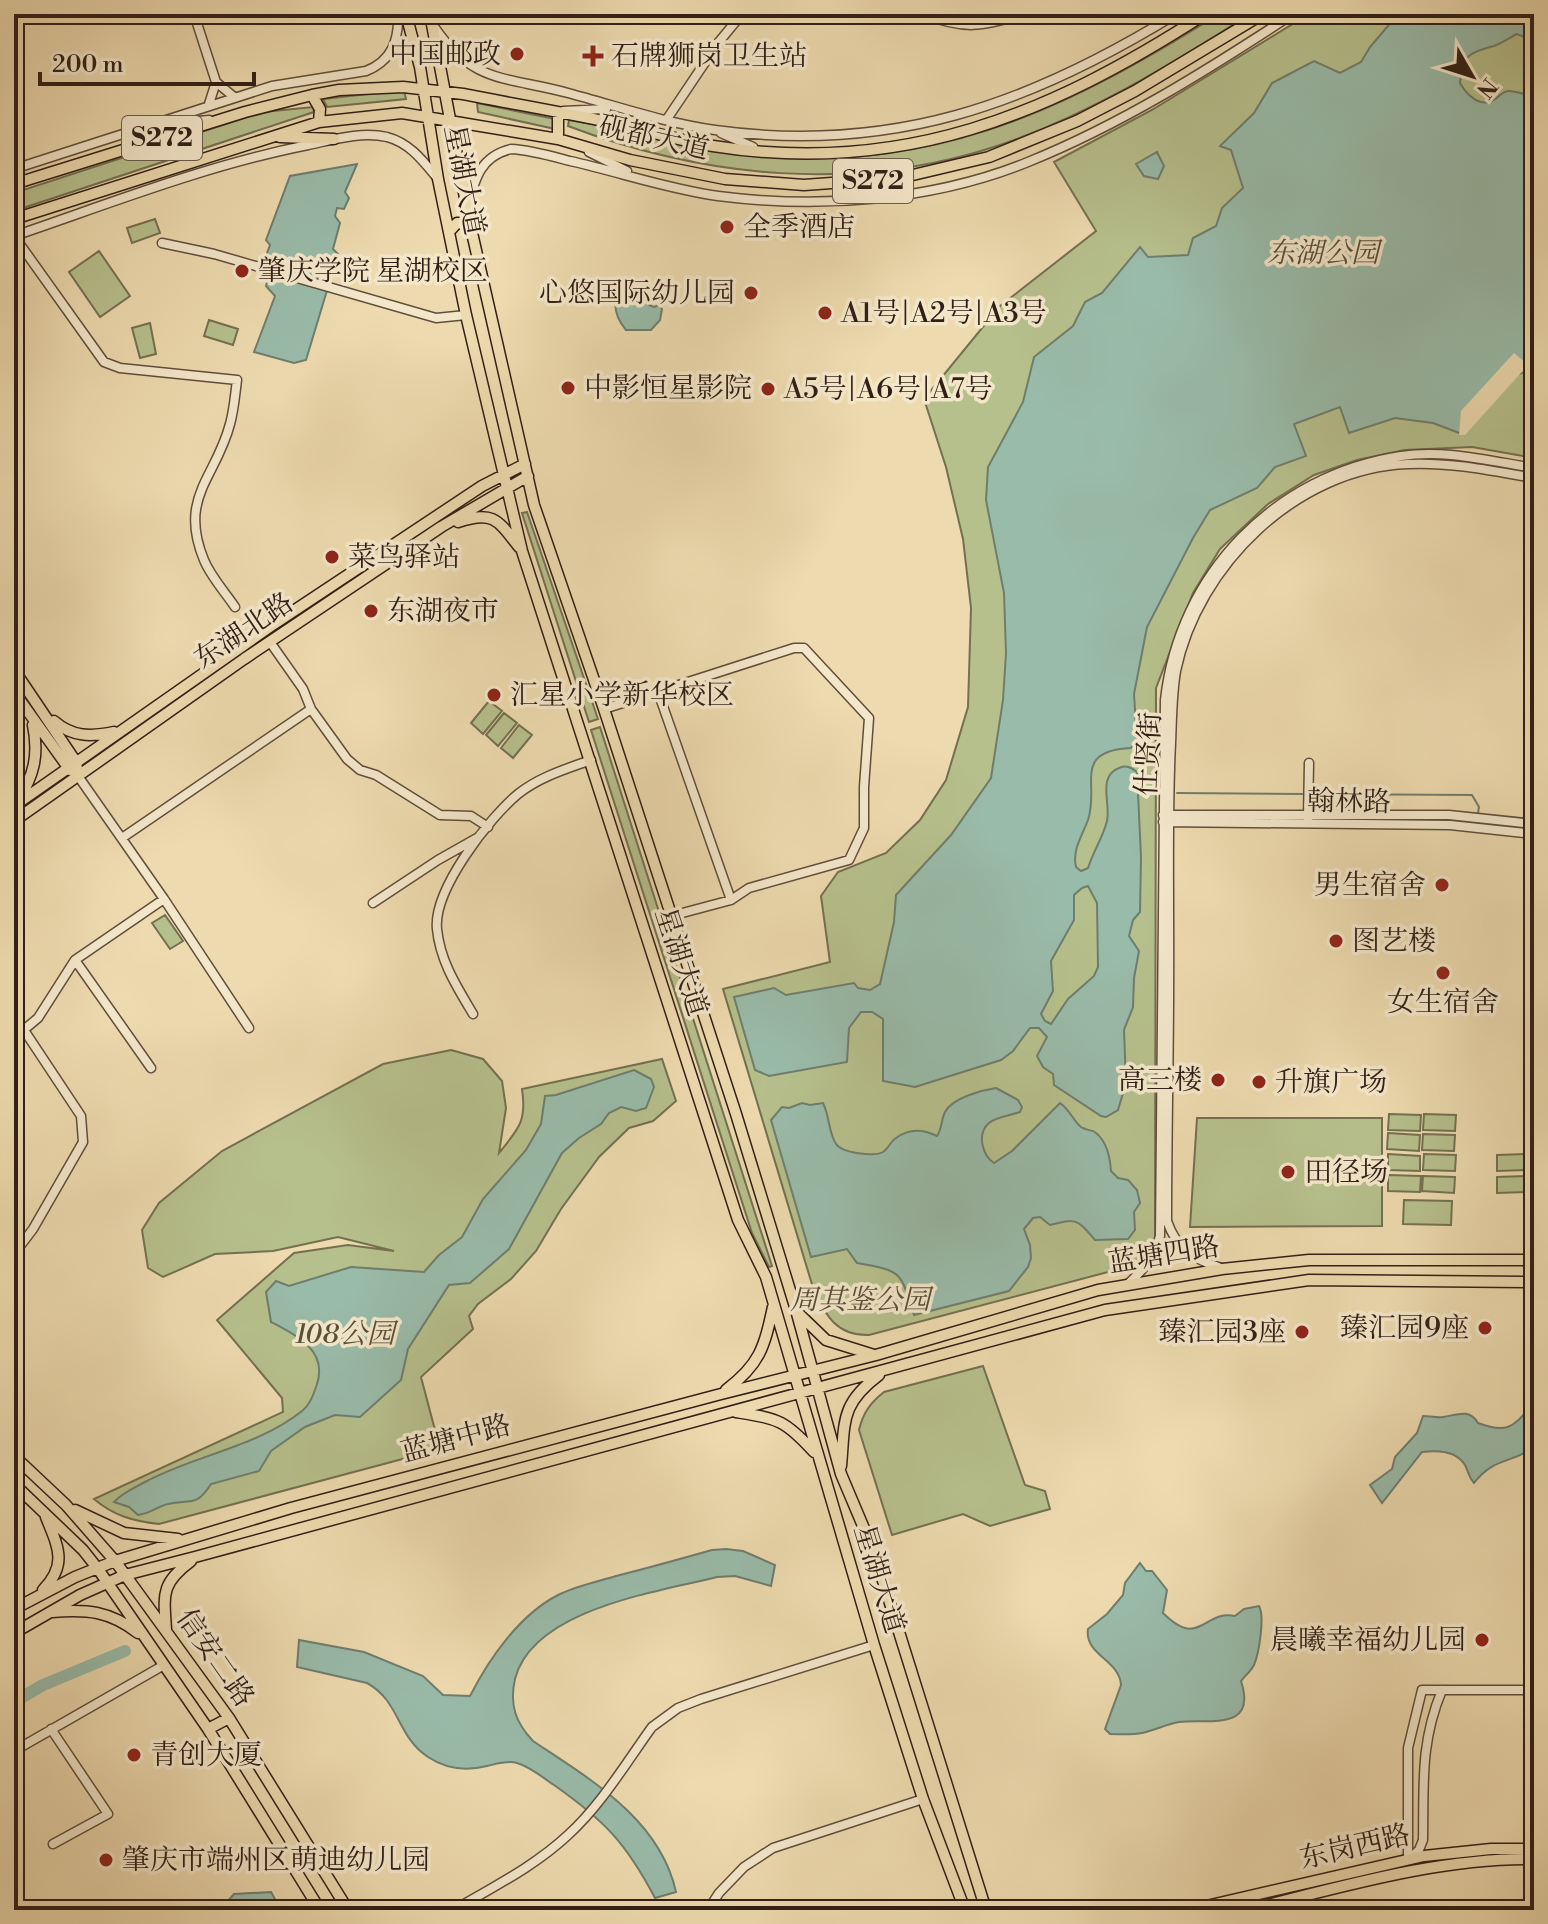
<svg xmlns="http://www.w3.org/2000/svg" width="1548" height="1924" viewBox="0 0 1548 1924" font-family="'Libre Bodoni','Noto Serif SC',serif">
  <style>
    .green { fill: #b6c08c; stroke: #747051; stroke-width: 2 }
    .water { fill: #99bba9; stroke: #6f7d6e; stroke-width: 2; fill-rule: evenodd }
    .pier { fill: #eddaae }
    .lines { fill: none; stroke-linecap: round; stroke-linejoin: round }
    .stream { stroke: #6f7d6e; stroke-width: 2 }
    .river { stroke: #99bba9; stroke-width: 12 }
    .minor-casing { stroke: #604e3c; stroke-width: 11 }
    .major-casing { stroke: #311f16; stroke-width: 13 }
    .minor { stroke: #f3e7ca; stroke-width: 8 }
    .major { stroke: #eddaae; stroke-width: 10 }
    .poi-dot { fill: #8f2418; stroke: #f3e7ca; stroke-width: 3 }
    .labels { text-anchor: middle; dominant-baseline: central; stroke-width: 7; stroke-linejoin: round; paint-order: stroke }
    .shield { fill: #f3e7ca; stroke: #6b5b4c; stroke-width: 2 }
    .shield-label { font-size: 26px; font-weight: bold; fill: #311f16 }
    .poi-label { font-size: 28px; fill: #311f16; stroke: #f3e7ca; text-anchor: start }
    .street-label { font-size: 28px; fill: #311f16; stroke: #f3e7ca }
    .park-label { font-size: 28px; font-style: italic; fill: #594f39; stroke: #f3e7ca }
  </style>
  <rect width="100%" height="100%" fill="#eddaae"/>
  <filter id="stains"><feTurbulence type="fractalNoise" baseFrequency=".0025" numOctaves="4"/><feColorMatrix values="0 0 0 0 .2 0 0 0 0 .09 0 0 0 0 .02 0 0 0 .5 -.17"/></filter>
  <radialGradient id="worn" r=".72"><stop offset=".6" stop-color="#630" stop-opacity="0"/><stop offset="1" stop-color="#630" stop-opacity=".3"/></radialGradient>
  <!-- green -->
  <path class="green" d="M1219,14h31c-80,51 -163,102 -253,132 -142,47 -292,32 -429,-20l1,-6c48,8 95,17 143,25 23,5 48,12 72,13 168,8 296,-57 435,-144z
    M1309,14h225v444l-62,-11 -67,3 -48,10 -43,15 -46,29 -48,45 -27,44 -37,95 -1,553 -11,15 -17,11 -258,68c-32,1 -43,-19 -55,-44l-91,-302 107,-27 -9,-66 17,-24 48,-19 34,-33 26,-40 22,-73 3,-99 -8,-69 -17,-72 -22,-68 76,-93 96,-75 -42,-69 98,-52z
    M404,90l2,9 -79,8 -4,-8z
    M477,103l78,16v10l-77,-17z
    M313,107l1,5 -300,99v-18l249,-81z
    M155,219l5,14 -28,10 -5,-15z
    M99,251l31,45 -30,21 -31,-45z
    M209,320l29,9 -5,16 -29,-9z
    M150,323l6,31 -16,4 -8,-30z
    M527,512l71,207 -9,3 -67,-209z
    M489,701l13,10 -19,23 -12,-11z
    M504,713l13,10 -19,23 -12,-11z
    M519,725l13,10 -19,23 -12,-10z
    M600,727l172,539 -3,1 -17,-34 -161,-503z
    M165,915l18,26 -13,8 -18,-26z
    M451,1050l32,9 19,22 4,27 -7,45c19,-24 28,-31 23,-64l140,-30 14,42 -23,20 -24,7 -30,29 -38,52 -25,42 -25,28 -33,25 -9,12 4,13 -52,48 19,72 -281,75c-26,-3 -45,-8 -65,-25l189,-87 -1,-14 -65,-78 77,-67 54,-8 46,6 -56,-14 -65,14 -58,3 -52,23 -15,-9 -6,-38 17,-27 63,-52 161,-87z
    M1389,1114l32,1 -1,16 -32,-1z
    M1424,1114l32,1 -1,16 -32,-1z
    M1197,1118h185v108l-192,1z
    M1388,1133l32,2 -1,16 -32,-2z
    M1423,1134l32,1 -1,16 -32,-1z
    M1388,1154l32,2v15l-32,-1z
    M1424,1154l32,1 -1,16 -32,-1z
    M1527,1154v16l-30,1v-16z
    M1388,1175l33,1 -1,16 -32,-1z
    M1423,1176l32,1 -1,16 -32,-2z
    M1527,1176l1,16 -31,1v-16z
    M1404,1200l48,1 -1,24 -48,-1z
    M983,1366l42,119 20,6 5,18 -60,17 -27,-12 -71,21 -33,-105c4,-17 11,-27 25,-38z"/>
  <!-- water -->
  <path class="water" d="M1398,14h136v27l-17,-7c-8,4 -16,10 -23,12 -25,6 -32,10 -34,37 6,11 19,24 32,18 6,-2 9,-10 17,-10 10,0 12,5 25,2v282l-5,-3 -12,2 -55,60 -29,-11 -38,-5 -46,15 -9,-26 -46,17 12,32 -31,11 -18,21 -47,22 -17,28 -46,89 -13,67 3,47 -6,7c-60,3 -31,37 -43,72 -6,16 -16,30 -12,47l5,4 7,-3c5,-16 15,-31 19,-47 4,-17 -10,-45 12,-53 7,-3 12,-1 18,4l4,85 -1,55 -7,8 -4,16 10,15 -5,27 -1,29 -9,23 2,53 -8,27 -12,7 -5,-1 -47,-31 -1,-11 -10,-7 -6,-11 10,-19 -8,-9h-9l-17,23 -12,9 -86,27 -32,-6v-62l-11,-7h-11l-12,16 -2,34 -78,14 -14,-6 -21,-73 40,-9 12,7 68,-12 4,5 12,2 10,-6 14,-62 2,-27 55,-60 40,-57 12,-78 3,-47 -2,-60 -18,-93 2,-33 35,-65 11,-45 39,-31 12,-24 17,-9 38,-46 8,10 40,-2 5,-17 23,-12 6,-18 21,-20 -12,-38 -11,-4 34,-33 18,-30 42,-22 26,12 21,-11 9,-15zM1088,886l9,17 1,64 -4,9 -26,23 -17,25 -6,-3 -4,-7 12,-23 -2,-30 23,-41v-25l8,-7z
    M1157,152l7,14 -6,13 -14,-3 -8,-12z
    M357,164l-12,28 4,6 -5,11 -7,-1 -2,8 5,7 -7,26 5,5 -32,106 -12,3 -40,-11 21,-56 -9,-10 4,-14 -9,-3 9,-24 -4,-5 24,-64z
    M636,282c12,7 9,12 13,23l5,2 5,-2 3,4 -2,11 -9,10h-25c-15,-18 -16,-42 10,-48z
    M634,1070l17,9 3,8 -8,21 -10,3 -15,-4 -12,6 -8,11 -22,14 -17,15 -53,96 -39,34 -21,2 -41,64 -7,31 -41,37 -25,-2 -30,12 -34,24 -12,20 -48,13c-15,24 -21,15 -43,20 -10,2 -16,9 -30,11l-9,-8 -15,-5c9,-10 20,-14 31,-20 50,-27 112,-35 157,-71 8,-6 12,-18 15,-27 11,-34 -21,-49 -46,-62l-5,-30 10,-11 13,5 62,-19 73,5 15,-17 23,-18 21,-38 43,-49 15,-26 4,-28 11,-1z
    M996,1088l22,12 4,7 -2,5c-8,3 -24,5 -31,11 -13,11 -6,33 5,40l18,-12 48,-48c11,8 14,19 21,24 0,1 11,4 12,4 14,8 17,26 18,40l7,7 10,2 9,10 3,13 -6,9 1,18 -7,9 -33,1c-18,-21 -18,-22 -45,-15l-10,-8 -7,1 -9,11 6,16 1,13 -3,9 -19,24 -95,24c-14,-43 -10,-44 -57,-52l-10,-14 -36,8 -40,-137 11,-13 7,1 13,-5 8,2 13,-2c7,14 5,28 13,41 6,9 38,13 47,8 5,-3 8,-11 13,-14 13,-10 27,-9 41,-2 5,-7 4,-16 8,-24 7,-14 37,-22 51,-24z
    M1534,1403v44c-23,17 -40,10 -60,36 -6,-7 -5,-10 -9,-18 -9,-15 -28,-15 -43,-13l-40,51 -12,-18 22,-16 3,-12 22,-24 6,-17c6,0 14,2 20,1 14,-2 26,-9 35,6 32,12 36,2 56,-20z
    M726,1549l17,2 32,14 -4,21 -36,-10 -18,1c-60,15 -184,32 -202,102 -6,26 1,44 18,62 58,39 127,78 143,151l-21,6c-29,-55 -50,-77 -101,-113 -11,-7 -23,-18 -37,-22 -9,-3 -21,1 -30,3 -20,5 -41,3 -59,-9 -31,-20 -28,-56 -61,-74l-70,-16 2,-27 65,12 59,24 20,19 27,1c19,-37 49,-81 88,-101 18,-9 38,-13 58,-19 32,-8 64,-17 96,-26z
    M1140,1563l6,8h6l15,19 -4,23c37,37 41,-4 72,3l9,-7 15,-3c6,11 0,47 -5,59 -3,6 -9,11 -13,16 17,52 -35,37 -62,41 -12,2 -24,8 -37,11 -10,2 -21,1 -32,1l-5,-5 16,-44c-1,-25 -37,-30 -33,-56l19,-15 16,-19 2,-12z
    M271,1892l10,18h-61l14,-16z"/>
  <!-- pier -->
  <path class="pier" d="M1514,353l14,12 -63,70h-6l2,-24z"/>
  <g class="lines">
    <!-- stream -->
    <path class="stream" d="M1177,793l127,1
      M1311,794l161,1 7,12 -1,6"/>
    <!-- river -->
    <path class="river" d="M14,1702l29,-17 82,-34"/>
    <!-- minor casing -->
    <g class="minor-casing">
      <path id="minor" d="M194,14l22,68
        M923,14c41,16 60,13 100,0
        M433,25c40,60 73,51 135,68 49,13 97,30 147,37 176,24 313,-25 461,-116
        M216,82l18,15
        M209,104l7,-22
        M563,111l43,-2
        M667,119l51,-76 24,-29
        M167,124l42,-4
        M721,133l32,14
        M589,152l38,19
        M14,169l258,-83 94,-15c26,-10 33,-31 32,-57
        M468,205c7,-27 13,-49 43,-56 20,1 40,7 59,12 49,11 98,28 148,35 102,13 214,5 310,-34 94,-38 181,-93 265,-148
        M14,236l90,126 16,6 117,12c-2,15 -3,30 -7,44 -14,54 -52,73 -26,136 7,17 21,32 31,47
        M14,236c97,-33 193,-71 294,-91 24,-5 53,-14 79,-8 23,6 36,24 51,42
        M162,243l52,11 222,64 30,-3
        M270,642l33,47 8,20 36,50 13,11 16,5 64,40 31,1 17,11
        M658,692l73,208 -60,16
        M604,709l190,-61h10l65,70 -5,69v41l-15,32 -100,28 -18,12
        M78,776l86,123 85,129
        M1163,815h286l85,9
        M1308,818l1,-55
        M1163,822l287,3 84,9
        M122,838l189,-129
        M373,903l65,-43 39,-22
        M75,960l76,108
        M473,1014c-16,-27 -33,-53 -36,-85 -4,-39 52,-111 81,-135 21,-17 48,-25 73,-34
        M14,1015l67,101 2,26 -50,87 -19,25
        M14,1038l24,-20 37,-58 89,-61
        M1221,1268c-27,-9 -44,-18 -54,-47 0,-100 3,-201 2,-302 0,-59 -1,-117 2,-176 1,-23 1,-49 5,-72 22,-106 121,-203 232,-207 43,-2 84,7 126,14
        M1128,1284c16,-15 26,-26 32,-48l5,-536c14,-126 110,-225 236,-244 44,-7 89,5 133,12
        M51,1729l57,85 -55,30
        M14,1751l150,-86
        M1408,1859v-111l14,-58h112
        M1409,1859l10,-9 4,-10c1,-56 -3,-97 19,-150
        M454,1910c39,-23 81,-44 114,-75 33,-30 58,-72 84,-108l26,-19 23,-9 173,-54
        M708,1910l11,-17 25,-26 29,-19 150,-49"/>
    </g>
    <!-- major casing -->
    <g class="major-casing">
      <path id="major" d="M406,14l14,53 18,112 28,136 56,236 216,669 28,57 108,368 49,154 42,111
        M430,14l40,210 64,281 70,204 132,405 60,196 45,164 33,78 112,358
        M312,95l8,14 -1,13
        M280,137l54,2
        M558,139v-27
        M14,184l231,-72 67,-17 27,-5 64,-3 60,7c51,10 103,19 155,30 31,7 62,17 95,22 188,30 336,-31 492,-132
        M14,219l305,-97 83,-9 156,26 72,21 95,19 79,6 96,-7 89,-21 88,-36 58,-30 128,-77
        M449,232l8,-9 13,1
        M458,522c35,-12 40,-2 61,25
        M14,670l62,92 1,7
        M14,692l56,78
        M54,721c18,16 37,16 60,11
        M18,800c16,-24 21,-45 15,-75
        M14,806l260,-182 208,-138 43,-22
        M14,821l230,-162 197,-132 87,-51
        M799,1314l27,26 48,15
        M726,1390c34,-26 38,-42 47,-83
        M736,1412c42,7 48,7 78,40
        M14,1456l52,49 49,56 114,157 119,192
        M841,1466c4,-44 -1,-62 38,-91
        M14,1484l69,66 15,19 110,160 112,181
        M75,1510l49,23 54,6
        M43,1590c25,-26 15,-43 3,-73
        M14,1609l61,-32 40,-16 176,-53 430,-114 155,-39 222,-65 124,-21 87,-9h225
        M52,1612c35,-3 58,-1 86,21
        M166,1630c-2,-35 -6,-46 25,-69
        M14,1633l66,-38 45,-20 70,-18 910,-247 204,-30 225,2
        M208,1729l21,-11
        M1189,1910l235,-54 67,-7h43
        M1247,1910c95,-23 189,-52 287,-51"/>
    </g>
    <!-- minor -->
    <use href="#minor" class="minor"/>
    <!-- major -->
    <use href="#major" class="major"/>
  </g>
  <!-- markers -->
  <g class="poi-dot">
    <circle cx="517" cy="54" r="8"/>
    <path d="M589 44h8v8h8v8h-8v8h-8v-8h-8v-8h8z"/>
    <circle cx="727" cy="227" r="8"/>
    <circle cx="242" cy="271" r="8"/>
    <circle cx="751" cy="293" r="8"/>
    <circle cx="825" cy="313" r="8"/>
    <circle cx="568" cy="388" r="8"/>
    <circle cx="768" cy="389" r="8"/>
    <circle cx="332" cy="557" r="8"/>
    <circle cx="371" cy="611" r="8"/>
    <circle cx="494" cy="695" r="8"/>
    <circle cx="1442" cy="885" r="8"/>
    <circle cx="1336" cy="941" r="8"/>
    <circle cx="1443" cy="973" r="8"/>
    <circle cx="1218" cy="1080" r="8"/>
    <circle cx="1259" cy="1082" r="8"/>
    <circle cx="1288" cy="1172" r="8"/>
    <circle cx="1485" cy="1328" r="8"/>
    <circle cx="1302" cy="1332" r="8"/>
    <circle cx="1482" cy="1640" r="8"/>
    <circle cx="134" cy="1755" r="8"/>
    <circle cx="106" cy="1860" r="8"/>
  </g>
  <g class="labels">
    <!-- shield labels -->
    <g class="shield">
      <rect x="122" y="116" width="80" height="44" rx="6"/>
      <rect x="833" y="159" width="80" height="44" rx="6"/>
    </g>
    <g class="shield-label">
      <text x="162" y="138">S272</text>
      <text x="873" y="181">S272</text>
    </g>
    <!-- poi labels -->
    <g class="poi-label">
      <text x="501" y="54" text-anchor="end">中国邮政</text>
      <text x="611" y="56">石牌狮岗卫生站</text>
      <text x="743" y="227">全季酒店</text>
      <text x="258" y="271">肇庆学院 星湖校区</text>
      <text x="735" y="293" text-anchor="end">心悠国际幼儿园</text>
      <text x="841" y="313">A1号|A2号|A3号</text>
      <text x="584" y="388">中影恒星影院</text>
      <text x="784" y="389">A5号|A6号|A7号</text>
      <text x="348" y="557">菜鸟驿站</text>
      <text x="387" y="611">东湖夜市</text>
      <text x="510" y="695">汇星小学新华校区</text>
      <text x="1426" y="885" text-anchor="end">男生宿舍</text>
      <text x="1352" y="941">图艺楼</text>
      <text x="1443" y="1002" text-anchor="middle">女生宿舍</text>
      <text x="1202" y="1080" text-anchor="end">高三楼</text>
      <text x="1275" y="1082">升旗广场</text>
      <text x="1304" y="1172">田径场</text>
      <text x="1469" y="1328" text-anchor="end">臻汇园9座</text>
      <text x="1286" y="1332" text-anchor="end">臻汇园3座</text>
      <text x="1466" y="1640" text-anchor="end">晨曦幸福幼儿园</text>
      <text x="150" y="1755">青创大厦</text>
      <text x="122" y="1860">肇庆市端州区萌迪幼儿园</text>
    </g>
    <!-- street labels -->
    <g class="street-label">
      <text transform="translate(654 138) rotate(13)">砚都大道</text>
      <text transform="translate(464 180) rotate(79)">星湖大道</text>
      <text transform="translate(244 631) rotate(-34)">东湖北路</text>
      <text transform="translate(1149 754) rotate(-87)">仕贤街</text>
      <text transform="translate(1349 802) rotate(1)">翰林路</text>
      <text transform="translate(681 962) rotate(72)">星湖大道</text>
      <text transform="translate(1164 1255) rotate(-9)">蓝塘四路</text>
      <text transform="translate(456 1439) rotate(-15)">蓝塘中路</text>
      <text transform="translate(879 1579) rotate(73)">星湖大道</text>
      <text transform="translate(215 1658) rotate(55)">信安二路</text>
      <text transform="translate(1355 1847) rotate(-13)">东岗西路</text>
    </g>
    <!-- park labels -->
    <g class="park-label">
      <text x="1323" y="253">东湖公园</text>
      <text x="860" y="1300">周其鉴公园</text>
      <text x="345" y="1334">108公园</text>
    </g>
  </g>
  <!-- margin -->
  <rect width="1548" height="1924" fill="none" stroke="#eddaae" stroke-width="48"/>
  <rect x="16" y="16" width="1516" height="1892" fill="none" stroke="#311f16" stroke-width="4"/>
  <rect x="24" y="24" width="1500" height="1876" fill="none" stroke="#311f16" stroke-width="2"/>
  <!-- north arrow -->
  <g transform="translate(1472 76) rotate(129)" stroke="#f3e7ca" stroke-width="6" paint-order="stroke">
  <path d="M0-6L14 30L0 20L-14 30Z" fill="#311f16"/>
  <text y="-12" font-size="22" font-weight="bold" text-anchor="middle" fill="#311f16">N</text>
  </g>
  <!-- scale -->
  <path d="M40 72v12h214v-12" fill="none" stroke="#311f16" stroke-width="4"/>
  <text x="52" y="72" font-size="24" fill="#311f16" stroke="#f3e7ca" stroke-width="6" paint-order="stroke">200 m</text>
  <rect width="100%" height="100%" filter="url(#stains)"/>
  <rect width="100%" height="100%" fill="url(#worn)"/>
</svg>
